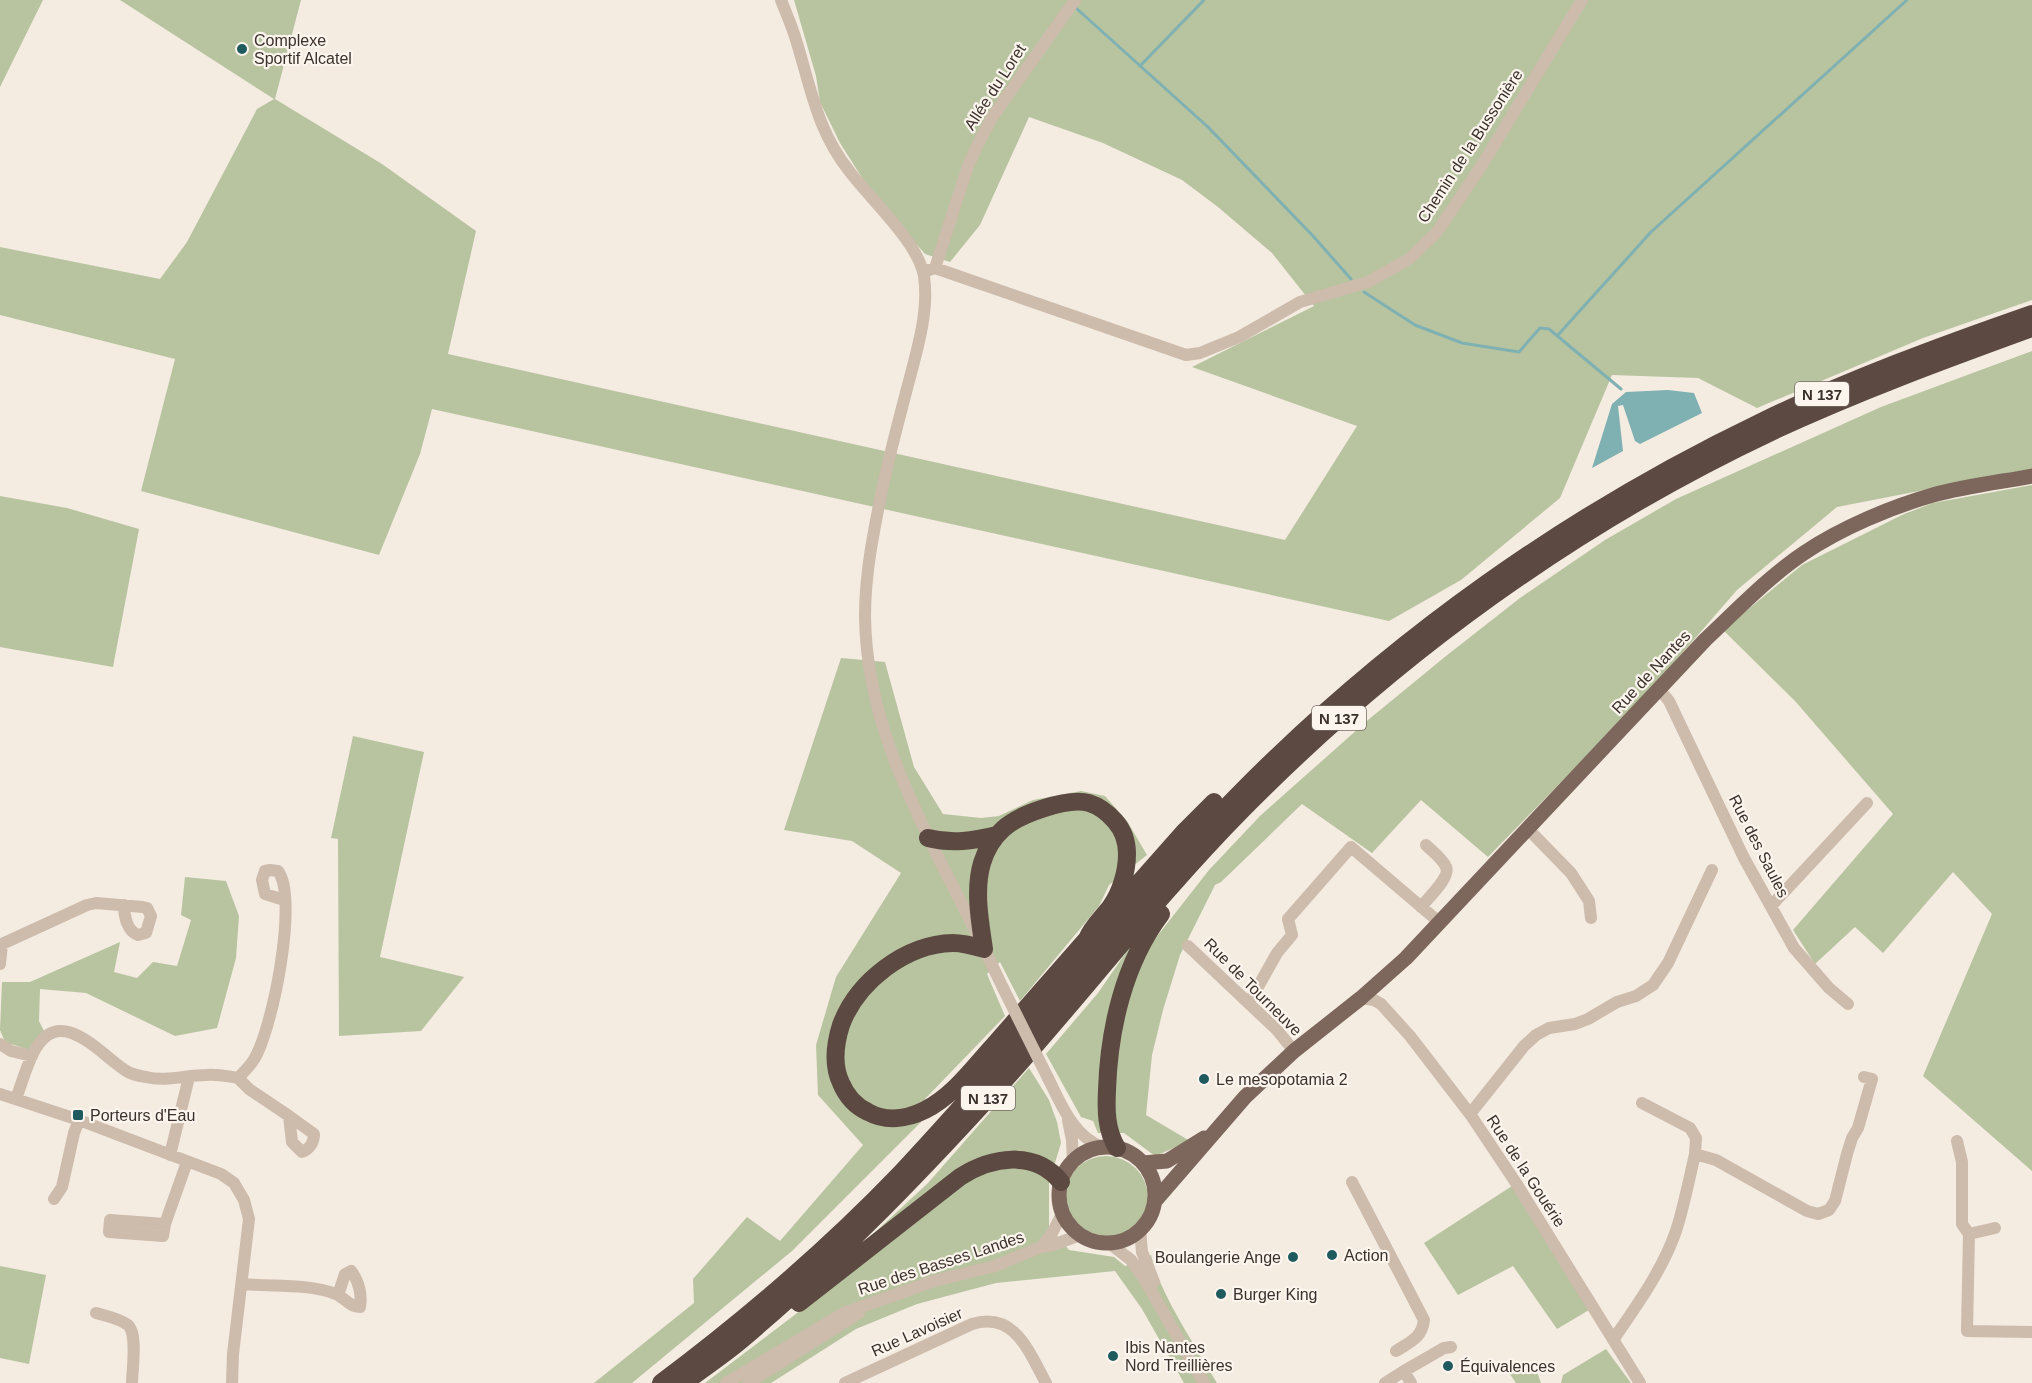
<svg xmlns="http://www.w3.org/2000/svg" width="2032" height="1383" viewBox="0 0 2032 1383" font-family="Arial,sans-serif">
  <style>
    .green { fill: #b8c4a0 }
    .water { fill: #7fb0b2 }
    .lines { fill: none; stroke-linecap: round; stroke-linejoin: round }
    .stream { stroke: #7fb0b2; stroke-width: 3 }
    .minor { stroke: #cdbbac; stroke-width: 12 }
    .major { stroke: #7d675c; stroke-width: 15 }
    .highway { stroke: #5c4a42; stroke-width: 18 }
    .minor-bridge { stroke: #cdbbac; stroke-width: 12 }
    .poi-dot { fill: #1f5a5e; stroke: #fbf5ee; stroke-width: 2 }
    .labels { text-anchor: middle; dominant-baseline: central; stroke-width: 4.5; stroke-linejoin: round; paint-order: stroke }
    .shield { fill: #fbf5ee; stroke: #756b66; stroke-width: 1.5 }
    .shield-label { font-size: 15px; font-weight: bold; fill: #3b302b }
    .poi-label { font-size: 16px; fill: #3b302b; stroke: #fbf5ee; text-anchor: start }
    .street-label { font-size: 16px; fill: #3b302b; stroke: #fbf5ee }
  </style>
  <rect width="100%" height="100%" fill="#f4ebe1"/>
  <!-- green -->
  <path class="green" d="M0,0h43l-43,87z
    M120,0h181l-26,99 107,65 94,67 -28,123 837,186 72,-114 -165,-59 122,-61 -42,-53 -54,-46 -36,-27 -79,-37 -74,-26 -49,108 -30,37 -25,-8 -54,-62 -31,-49 -20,-41 -4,-26 -22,-76h1238v300l-109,38 -166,70 -59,-30 -86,-3 -52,123 -99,82 -72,41 -957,-212 -12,45 -41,101 -238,-64 34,-132 -175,-44v-68l160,32 27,-37 70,-133 17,-10z
    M2032,351v118l-195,38 -100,83 -92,106 -157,161 -67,-57 -49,53 -70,-49 -81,78 -6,3 -35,70 -17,55 -11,45 -6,60 44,26 -35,15 -31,-23h-26l-5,-12 -12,-4 -35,-63 52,-61 31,-45 22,-4 58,-74 51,-54 108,-96 78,-64 74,-58 85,-58 71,-41 205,-92z
    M2032,485v686l-109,-95 69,-162 -39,-42 -70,81 -28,-26 -40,37 -22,-34 100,-116 -98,-113 -72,-71 79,-65 102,-51 29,-11z
    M0,496l67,12 72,21 -26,138 -113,-20z
    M841,658l44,4 29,105 29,47 38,4 18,-2 34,-16 48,-9 24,5 22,25 20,34 -38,30 -10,21 -79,95 -20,-39 -13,12 18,42 -80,83 -4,23 -129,129 -160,132h-38l100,-80 -1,-24 54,-62 33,24 83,-96 -45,-50 -2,-50 20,-68 65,-104 -49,-32 -68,-11z
    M353,736l71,16 -44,205 84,20 -43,54 -82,5 -1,-197 -7,-1z
    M185,877l41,4 13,35 -3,42 -19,70 -42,8 -89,-43 -46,-4 -1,32 5,10 -15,19 -24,-8 -5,-12 2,-48h28l90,-40 -6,30 23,6 16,-16 24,4 14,-46 -10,-5z
    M1029,1068l20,32 8,22 4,21 -12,40v43l20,24 45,7 11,9 26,-11c9,39 45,92 66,128h-33l-42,-74 -27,-38 -119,12 -79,21 -61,25 -85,54h-66l167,-127 -1,-20 57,-53z
    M1064 1198a42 42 0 1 1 84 0a42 42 0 1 1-84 0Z
    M1512,1186l77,124 -32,19 -44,-63 -55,29 -34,-52z
    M0,1266l46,9 -17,89 -29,-6z
    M1606,1349l25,34h-70l2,-8z
    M1503,1364h31l7,19h-25z"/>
  <!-- water -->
  <path class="water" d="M1668,390l26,3 8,20 -62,31 -5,-3 -12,-36 -5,1 5,45 -31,17 20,-64 14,-12z"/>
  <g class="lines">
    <!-- stream -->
    <path class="stream" d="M1076,8l132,119 105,109 38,43
      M1140,66l64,-66
      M1364,292l51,33 47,18 57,9 21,-24 9,1 72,60
      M1557,336l94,-104 256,-232"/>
    <!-- minor -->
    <path class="minor" d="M781,0c5,13 11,26 15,40 15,48 21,91 54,132 21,28 68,70 74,104 5,34 -6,71 -15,105 -10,38 -20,75 -28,114 -8,40 -16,80 -16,121 1,93 38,171 79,253 20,39 40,79 59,119
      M935,268l33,-102 10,-22 15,-28 82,-116
      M923,272l12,-4 251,87 14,-2 39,-16 61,-35 68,-20 41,-23 28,-27 45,-67 100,-165
      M1660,690l9,11 75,157 50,90 35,40 19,16
      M1528,829l43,44 18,28 2,17
      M1771,906l96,-103
      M1421,907c7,-9 30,-30 25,-40 -3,-8 -14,-16 -20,-22
      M1188,946l89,84 17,21
      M0,964l2,-20 85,-39 9,-2 47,4 4,1 4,8 -5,17 -8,2c-11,-4 -14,-19 -14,-30
      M1361,998l13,2 7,4 29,32 60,78 46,69 124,200
      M1249,1003l28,-50 15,-18 -4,-16 63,-72 88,75
      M0,1044l11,7 21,5
      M238,1078l11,11 40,27 3,26 10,10c8,-3 12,-10 12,-18l-25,-18
      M1048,1078c13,26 25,58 54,69
      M0,1094l79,26 142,54 13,9 10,17 5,19 -16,135 -1,29
      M16,1099c6,-16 11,-36 20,-51 27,-44 67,10 92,24 5,3 12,4 18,5 20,5 40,-2 60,-2 11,-1 21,1 32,3 5,-5 11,-11 15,-17 19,-28 46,-163 25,-190l-8,-1 -5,1 -3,9 3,14 19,6
      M1642,1103l48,25 6,10 -1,16
      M1470,1114l54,-68 12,-11 13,-7 26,-4 13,-5 29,-17 19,-6 17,-11 15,-22 44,-93
      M1068,1120l4,20 1,21
      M1957,1141l5,21v62l7,10 26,-6
      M170,1155l19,-78
      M1352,1182l72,138c-2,18 -14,22 -28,31
      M54,1199l8,-12 12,-54 5,-13
      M165,1224l-55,-4 -1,12 54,4 2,-12 22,-62
      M1140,1229l2,23 12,30
      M1969,1234l-2,97 65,1
      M1109,1243l22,17 12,17 61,106
      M1041,1247l10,-12 11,-21
      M243,1284c31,3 63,-1 93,10 9,4 14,13 24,13 2,-12 -1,-26 -9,-36l-6,3 -7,21
      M96,1313c10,3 23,5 32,12 10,9 4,45 4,58
      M1613,1340c24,-35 49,-69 63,-109 8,-25 13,-51 19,-77l21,6 91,51 11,3 11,-4 6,-9 12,-47 5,-16 6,-10 14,-49 -8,-2
      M1404,1371l40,-23 7,-1
      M726,1383l118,-70 90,-32 61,-15 46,-19 12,-2 27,-10
      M748,1383l111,-70
      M845,1383l127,-59c43,-13 57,28 74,59
      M1385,1383l19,-12 7,12"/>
    <!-- major -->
    <path class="major" d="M1059 1195a48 48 0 1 1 96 0a48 48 0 1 1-96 0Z
      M1143,1163l24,-2 37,-23
      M1155,1201l90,-104 49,-46 67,-53 45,-40 299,-318c32,-30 63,-63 99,-87 37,-25 87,-46 129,-58 32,-9 67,-13 99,-19"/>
    <!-- highway -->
    <path class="highway" d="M928,838c24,6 45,3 69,-3
      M1087,939c5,-13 16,-22 24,-33 10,-14 16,-35 16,-52 0,-12 -4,-24 -12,-33 -7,-8 -16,-15 -26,-18 -21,-6 -70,11 -86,26 -10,9 -17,21 -21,34 -8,27 -2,59 2,86 -10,-3 -20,-6 -31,-6 -48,1 -96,39 -112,82 -6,19 -9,39 0,58 5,12 14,23 27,29 18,10 39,7 57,-2 28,-14 48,-42 69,-65 31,-35 62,-71 93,-106l5,-3 93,-105 29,-29
      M1117,1148c-11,-18 -11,-38 -10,-58 2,-61 17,-127 54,-176
      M799,1303l161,-126c31,-20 75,-28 101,5
      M661,1383c84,-63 168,-135 240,-210 71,-76 138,-154 206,-232 44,-51 88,-103 136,-151 150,-151 326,-276 518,-368 87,-42 179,-76 271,-108
      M684,1383c18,-14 38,-27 56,-42 100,-84 191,-179 278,-276 75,-85 145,-175 225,-256 153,-155 332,-285 530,-378 84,-39 171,-71 259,-103"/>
    <!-- minor-bridge -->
    <path class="minor-bridge" d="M1003,988l45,90"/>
  </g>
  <!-- markers -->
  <g class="poi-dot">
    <circle cx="242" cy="49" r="6"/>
    <circle cx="1204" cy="1079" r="6"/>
    <rect x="72" y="1109" width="12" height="12" rx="3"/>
    <circle cx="1332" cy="1255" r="6"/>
    <circle cx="1293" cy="1257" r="6"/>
    <circle cx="1221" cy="1294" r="6"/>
    <circle cx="1113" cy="1356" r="6"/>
    <circle cx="1448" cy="1366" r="6"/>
  </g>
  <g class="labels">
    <!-- shield labels -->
    <g class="shield">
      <rect x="1795" y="382" width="54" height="24" rx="4.5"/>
      <rect x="1312" y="706" width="54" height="24" rx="4.5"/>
      <rect x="961" y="1086" width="54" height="24" rx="4.5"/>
    </g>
    <g class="shield-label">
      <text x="1822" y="394">N 137</text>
      <text x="1339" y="718">N 137</text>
      <text x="988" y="1098">N 137</text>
    </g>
    <!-- poi labels -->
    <g class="poi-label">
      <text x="254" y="40">Complexe<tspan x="254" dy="18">Sportif Alcatel</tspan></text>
      <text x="1216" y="1079">Le mesopotamia 2</text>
      <text x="90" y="1115">Porteurs d'Eau</text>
      <text x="1344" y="1255">Action</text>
      <text x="1281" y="1257" text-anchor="end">Boulangerie Ange</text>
      <text x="1233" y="1294">Burger King</text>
      <text x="1125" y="1347">Ibis Nantes<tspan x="1125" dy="18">Nord Treillières</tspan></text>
      <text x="1460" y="1366">Équivalences</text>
    </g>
    <!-- street labels -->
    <g class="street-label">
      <text transform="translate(995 87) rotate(-57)">Allée du Loret</text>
      <text transform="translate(1470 146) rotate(-57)">Chemin de la Bussonière</text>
      <text transform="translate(1651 672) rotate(-47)">Rue de Nantes</text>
      <text transform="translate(1759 846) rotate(63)">Rue des Saules</text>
      <text transform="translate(1253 987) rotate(45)">Rue de Tourneuve</text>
      <text transform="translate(1526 1171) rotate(57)">Rue de la Gouérie</text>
      <text transform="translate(941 1263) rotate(-18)">Rue des Basses Landes</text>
      <text transform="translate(917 1332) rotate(-24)">Rue Lavoisier</text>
    </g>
  </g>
</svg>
